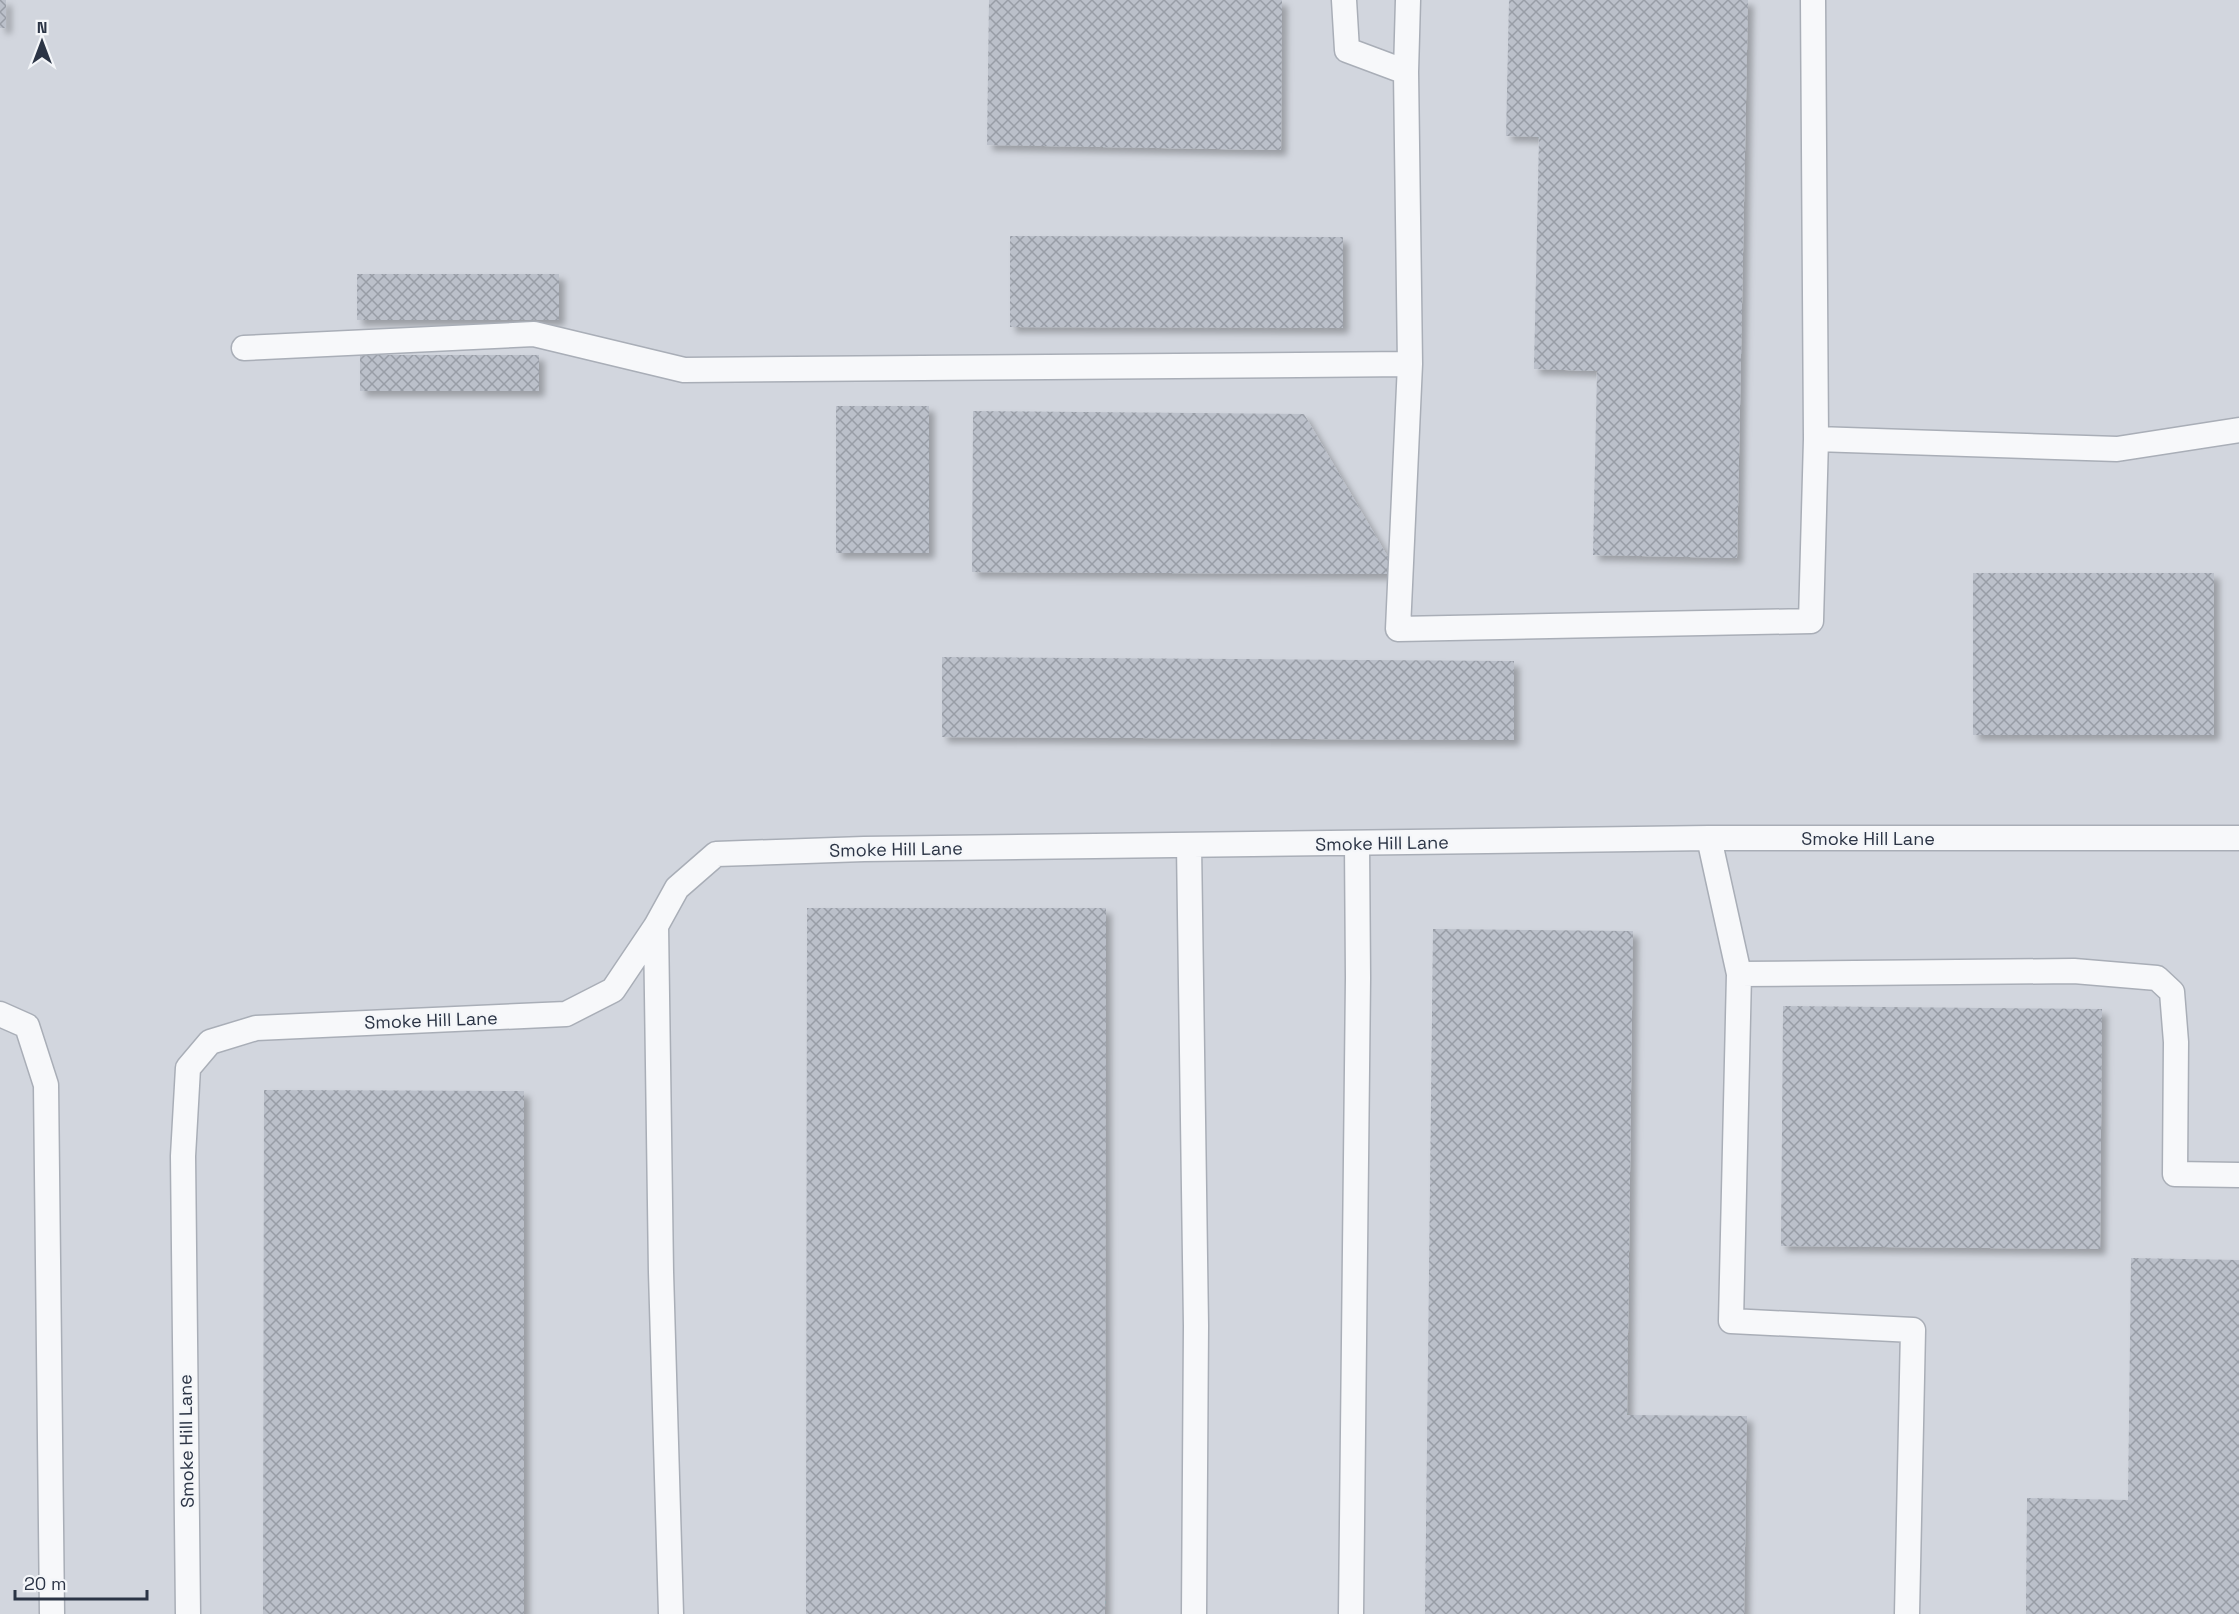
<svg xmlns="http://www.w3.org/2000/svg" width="2239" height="1614" viewBox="0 0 2239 1614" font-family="'Space Grotesk',sans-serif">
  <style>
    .built { fill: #d2d6de }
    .building { fill: url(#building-cross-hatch); filter: url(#shadow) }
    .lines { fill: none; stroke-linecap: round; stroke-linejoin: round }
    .lane-casing { stroke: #a9aeb7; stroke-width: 27 }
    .lane { stroke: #f7f8fa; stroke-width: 24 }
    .labels { text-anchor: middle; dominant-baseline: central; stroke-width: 4.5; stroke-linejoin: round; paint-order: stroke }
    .street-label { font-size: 18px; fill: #2b3445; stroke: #f4f6f9 }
  </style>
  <defs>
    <pattern id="building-cross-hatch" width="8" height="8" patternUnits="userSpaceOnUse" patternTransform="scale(1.5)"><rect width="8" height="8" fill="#bbc0ca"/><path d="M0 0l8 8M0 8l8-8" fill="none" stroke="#989da6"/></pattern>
    <filter id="shadow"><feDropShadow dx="5.5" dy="5.5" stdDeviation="3" flood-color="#0004"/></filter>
  </defs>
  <rect width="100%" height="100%" fill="#e4e7ec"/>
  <!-- built -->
  <path class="built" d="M0,0h2239v1614h-2239z"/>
  <!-- building -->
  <path class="building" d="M0,0h6v28h-6z
    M989,0h293l-1,150 -294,-5z
    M1509,0h239l-11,558 -144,-3 4,-184 -63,-2 5,-232 -33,-1z
    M1010,236l333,1v91l-333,-1z
    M357,274h202v46h-202z
    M360,355h179v36h-179z
    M836,406h93v147h-93z
    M973,411l331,3 94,160 -426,-2z
    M1973,573h241v162h-241z
    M942,657l572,4v79l-572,-3z
    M807,908h299l-1,706h-299z
    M1433,929l200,2 -6,484 120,1 -3,198h-319z
    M1783,1006l319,3 -2,240 -319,-3z
    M264,1090l260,1v523h-261z
    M2131,1258l108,2v354h-213l1,-116 101,2z"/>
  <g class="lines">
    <!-- lane casing -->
    <g class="lane-casing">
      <path id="lane" d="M1344,0l3,50 59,22 4,292
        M1406,72l2,-72
        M244,348l290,-14 150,36 726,-6 -12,265 413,-8 5,-182 -3,-439
        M1816,439l301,10 122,-19
        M1709,838l30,136 335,-3 83,7 15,14 4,50 -1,132 64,1
        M1189,845l7,481 -2,288
        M656,926l5,346 10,342
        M1739,974l-8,347 182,9 -6,284
        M0,1014l27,12 19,59 6,529
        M188,1614l-5,-458 5,-88 22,-26 46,-14 310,-14 47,-24 43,-64 21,-38 39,-34 148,-5 845,-11h530
        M1351,1614l7,-636 -1,-134"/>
    </g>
    <!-- lane -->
    <use href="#lane" class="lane"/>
  </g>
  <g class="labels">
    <!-- street labels -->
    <g class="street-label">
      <text x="1868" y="838">Smoke Hill Lane</text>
      <text transform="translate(1382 843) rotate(-1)">Smoke Hill Lane</text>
      <text transform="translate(896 849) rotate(-1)">Smoke Hill Lane</text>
      <text transform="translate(431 1020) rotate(-2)">Smoke Hill Lane</text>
      <text transform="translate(186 1441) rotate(-91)">Smoke Hill Lane</text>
    </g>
  </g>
  <!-- north arrow -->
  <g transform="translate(42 42)" stroke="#f4f6f9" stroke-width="4.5" paint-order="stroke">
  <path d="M0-4.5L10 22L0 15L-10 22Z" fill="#2b3445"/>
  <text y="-9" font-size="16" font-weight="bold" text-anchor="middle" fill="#2b3445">N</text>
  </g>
  <!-- scale -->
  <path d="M15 1590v9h132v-9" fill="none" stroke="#2b3445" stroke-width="3"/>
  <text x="24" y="1590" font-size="18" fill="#2b3445" stroke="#f4f6f9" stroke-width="4.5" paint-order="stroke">20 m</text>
</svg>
